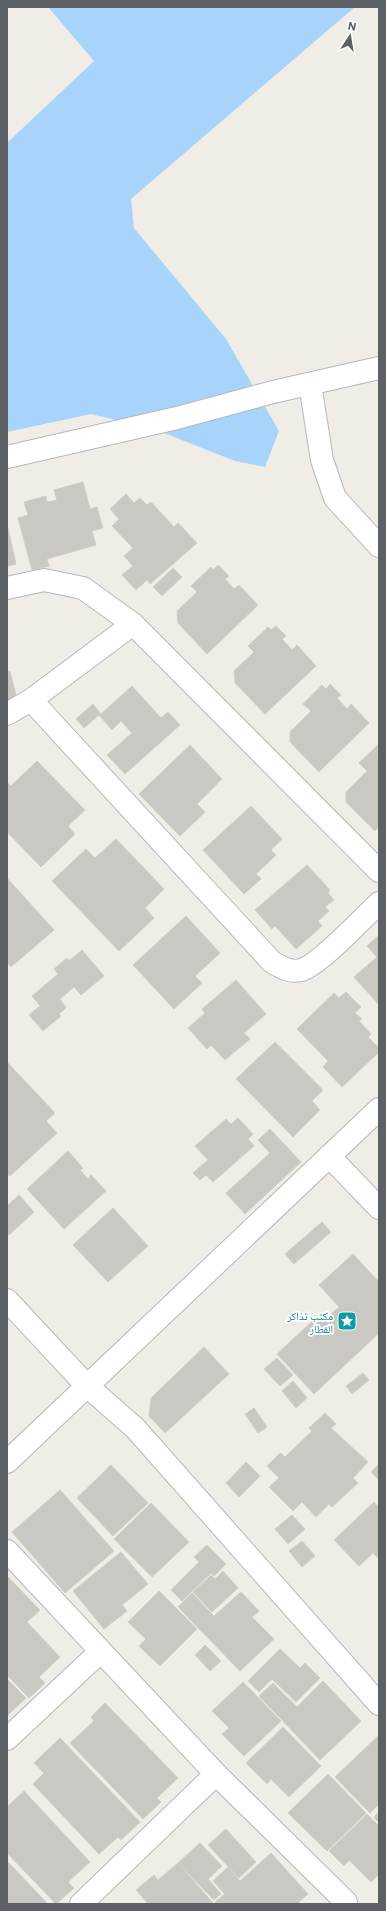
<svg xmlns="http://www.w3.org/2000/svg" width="386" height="1911" viewBox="0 0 386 1911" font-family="Commissioner,'Noto Naskh Arabic',sans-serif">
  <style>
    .water { fill: #a8d4fc }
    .building { fill: #cac8c2; stroke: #d3cfc4 }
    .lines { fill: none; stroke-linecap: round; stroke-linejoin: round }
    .minor-casing { stroke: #b5b7bc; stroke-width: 24 }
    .minor { stroke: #fff; stroke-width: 22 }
    .labels { text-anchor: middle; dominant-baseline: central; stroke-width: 3.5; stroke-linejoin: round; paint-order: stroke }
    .culture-label { font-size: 11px; fill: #0d838f; stroke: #fff; text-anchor: end }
  </style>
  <rect width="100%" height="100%" fill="#efede5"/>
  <!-- water -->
  <path class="water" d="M48,7h307l-224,192 3,29 92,111 53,92 -14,36 -30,-6 -81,-32 -63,-15 -84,18v-289l87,-82z"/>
  <!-- building -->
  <path class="building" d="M83,482l7,27 7,-2 6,21 -11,3 4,14 -49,14 2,7 -17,4 -14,-52 10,-3 -4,-13 22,-6 1,6 10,-2 -3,-10z
    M126,494l8,9 6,-5 7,7 4,-3 23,25 4,-4 19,20 -47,41 -3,-4 -11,10 -14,-15 11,-9 -9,-10 9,-8 -21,-22 7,-7 -9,-10z
    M7,524l9,40 -9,2z
    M218,565l11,11 -4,3 9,10 5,-4 19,20 -51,49 -29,-31 -1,-12 20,-19 -6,-6 20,-19 2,3z
    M173,568l9,9 -20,19 -9,-9z
    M276,626l10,10 -4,3 10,11 5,-5 19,21 -51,48 -30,-31 -1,-12 20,-19 -6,-6 20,-19 3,3z
    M7,671h3l7,28 -10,2z
    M330,684l11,11 -4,3 10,11 4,-5 18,19 -50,49 -29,-30v-10l21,-21 -8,-7 19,-19 4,4z
    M132,686l29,32 7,-6 12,13 -55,49 -18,-19 25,-22 -11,-12 -9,9 -13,-15 -15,13 -8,-9 17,-15 8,10z
    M190,745l32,34 -25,25 8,8 -25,24 -41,-42z
    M378,745l1,82 -4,4 -29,-29v-10l21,-21 -8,-8z
    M37,761l48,49 -17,16 7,8 -34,33 -34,-35v-50l4,4z
    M251,806l31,33 -11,11 5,5 -20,19 5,5 -17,15 -41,-44z
    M116,839l48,50 -19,19 9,10 -35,33 -67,-70 34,-32 9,9z
    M307,865l23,25 -2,3 6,7 -9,7 4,4 -11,10 4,5 -26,23 -21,-23 -3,3 -17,-19z
    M7,878l47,52 -43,37 -4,-5z
    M186,916l34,37 -25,23 7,7 -28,26 -41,-44z
    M379,935v70l-25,-28 23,-20 -10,-11z
    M82,950l22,26 -23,19 -7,-8 -14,12 6,9 -7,6 2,2 -18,15 -14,-16 11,-9 -8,-10 26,-22 -4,-5 13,-11 2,3z
    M236,980l30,34 -22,19 6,6 -25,21 -14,-15 -4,4 -19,-21 17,-15 -3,-4z
    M346,992l15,15 -6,6 7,6 -3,2 12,13 -3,3 11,11v4l-37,35 -19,-20 5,-6 -31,-32 37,-36 5,5z
    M275,1042l48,48 -11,11 8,9 -27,27 -57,-58z
    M7,1062l48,51 -9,8 11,12 -47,43 -3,-2z
    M238,1118l15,16 -5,5 6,7 -41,36 -7,-7 -6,5 -7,-7 15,-13 -13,-14 31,-27 5,5z
    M270,1129l31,33 -56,52 -19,-21 44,-40 -12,-13z
    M68,1151l15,17 -3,2 8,9 3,-4 15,16 -42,38 -37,-40z
    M19,1195l15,17 -25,23 -2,-3v-26z
    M113,1208l35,38 -40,36 -35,-37z
    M322,1222l9,10 -37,32 -9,-10z
    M353,1254l26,28v51l-65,61 -37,-40 42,-39 5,5 15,-13 -20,-22z
    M204,1347l25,27 -64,59 -16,-17 2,-18z
    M277,1358l16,17 -13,11 -16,-17z
    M363,1373l6,7 -17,14 -6,-8z
    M293,1381l14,17 -11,10 -14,-17z
    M254,1408l13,19 -9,6 -13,-19z
    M325,1413l11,11 -5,4 37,34 -15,16 5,5 -26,24 -3,-3 -13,13 -14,-15 -9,9 -24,-24 10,-9 -12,-12 13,-13 5,4 27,-26 -3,-3z
    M246,1462l14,14 -21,21 -13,-14z
    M379,1464v16l-8,-8z
    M111,1465l37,38 -35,33 -36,-38z
    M60,1490l54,61 -49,42 -53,-61z
    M374,1502l3,4 2,-1v54l-6,-6 -14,13 -25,-26z
    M151,1503l38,39 -37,35 -38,-38z
    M292,1515l13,14 -17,15 -13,-15z
    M302,1541l13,15 -13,11 -13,-16z
    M207,1545l19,19 -12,12 -3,-3 -29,28 -11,-11 28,-28 -5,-5z
    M121,1552l27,32 -26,21 5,6 -23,18 -31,-38z
    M223,1571l15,17 -26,24 -19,-20 18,-17 4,4z
    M7,1576l33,34 -13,12 33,35 -21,20 6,6 -16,15 -22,-23z
    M159,1591l38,38 -37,37 -21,-20 7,-7 -18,-17z
    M241,1592l18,19 -7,6 22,22 -34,32 -62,-64 14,-14 22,23z
    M205,1645l16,16 -11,10 -15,-16z
    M280,1649l20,19 5,-5 15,15 -24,24 -24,-23 -13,13 -11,-11z
    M7,1679l19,19 -19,18z
    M323,1681l38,40 -41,39 -61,-64 14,-13 24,24z
    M243,1682l38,39 -37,35 -22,-22 7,-6 -17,-17z
    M105,1703l73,75 -21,20 4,4 -18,17 -73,-76 24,-22 -3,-4z
    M283,1727l38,39 -32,31 -18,-18 -4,5 -21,-21z
    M379,1735v69l-9,9 -35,-36z
    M60,1738l80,84 -19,18 -3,-3 -19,17 -66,-70 11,-11 -10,-10z
    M328,1774l38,39 -39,38 -39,-38z
    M24,1791l66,71 -22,20 6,6 -18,16 -49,-51v-46z
    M379,1812v11l-5,-6z
    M367,1814l12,12v48l-8,8 -22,-22 -5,6 -15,-15z
    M226,1829l30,33 -17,16 -31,-33z
    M200,1843l22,23 -14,13 13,15 -7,6 -36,-37z
    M271,1853l37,41 -11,10h-80l-2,-2 10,-8 -12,-13 15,-14 12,14z
    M7,1861l41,43h-41z
    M178,1863l36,41h-66l-12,-14 18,-15 4,5z"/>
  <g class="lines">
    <!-- minor casing -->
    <g class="minor-casing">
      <path id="minor" d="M310,384l12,76 13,38 44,48
        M7,457l170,-39 96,-26 106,-24
        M7,588l37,-8 39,8 50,36 246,247
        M31,700l241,262c9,5 18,11 29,8 17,-4 63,-53 78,-67
        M7,714l24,-14 102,-76
        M329,1156l50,52
        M7,1300l80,86 48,42 244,276
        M7,1462l372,-353
        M7,1551l209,223 130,128 -2,2
        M7,1739l93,-87
        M81,1904l135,-130"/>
    </g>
    <!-- minor -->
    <use href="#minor" class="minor"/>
  </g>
  <!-- icons -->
  <defs>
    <g id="sight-square" transform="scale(1)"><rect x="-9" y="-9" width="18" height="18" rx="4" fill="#0f9aa8" stroke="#fff"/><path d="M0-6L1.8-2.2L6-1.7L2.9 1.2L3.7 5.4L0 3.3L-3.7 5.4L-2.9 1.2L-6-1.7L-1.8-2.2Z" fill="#fff"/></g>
  </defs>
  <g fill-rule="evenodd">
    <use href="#sight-square" x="347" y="1321"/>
  </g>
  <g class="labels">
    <!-- culture labels -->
    <g class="culture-label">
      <text x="333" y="1315">مكتب تذاكر<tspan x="333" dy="13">القطار</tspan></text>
    </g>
  </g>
  <!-- border -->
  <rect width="386" height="1911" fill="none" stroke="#5d6065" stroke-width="16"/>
  <!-- north arrow -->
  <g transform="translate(350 36) rotate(12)" stroke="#ffffff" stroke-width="3" paint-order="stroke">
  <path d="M0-3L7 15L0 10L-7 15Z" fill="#5d6065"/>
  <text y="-6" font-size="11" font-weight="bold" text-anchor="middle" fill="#5d6065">N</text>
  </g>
</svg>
